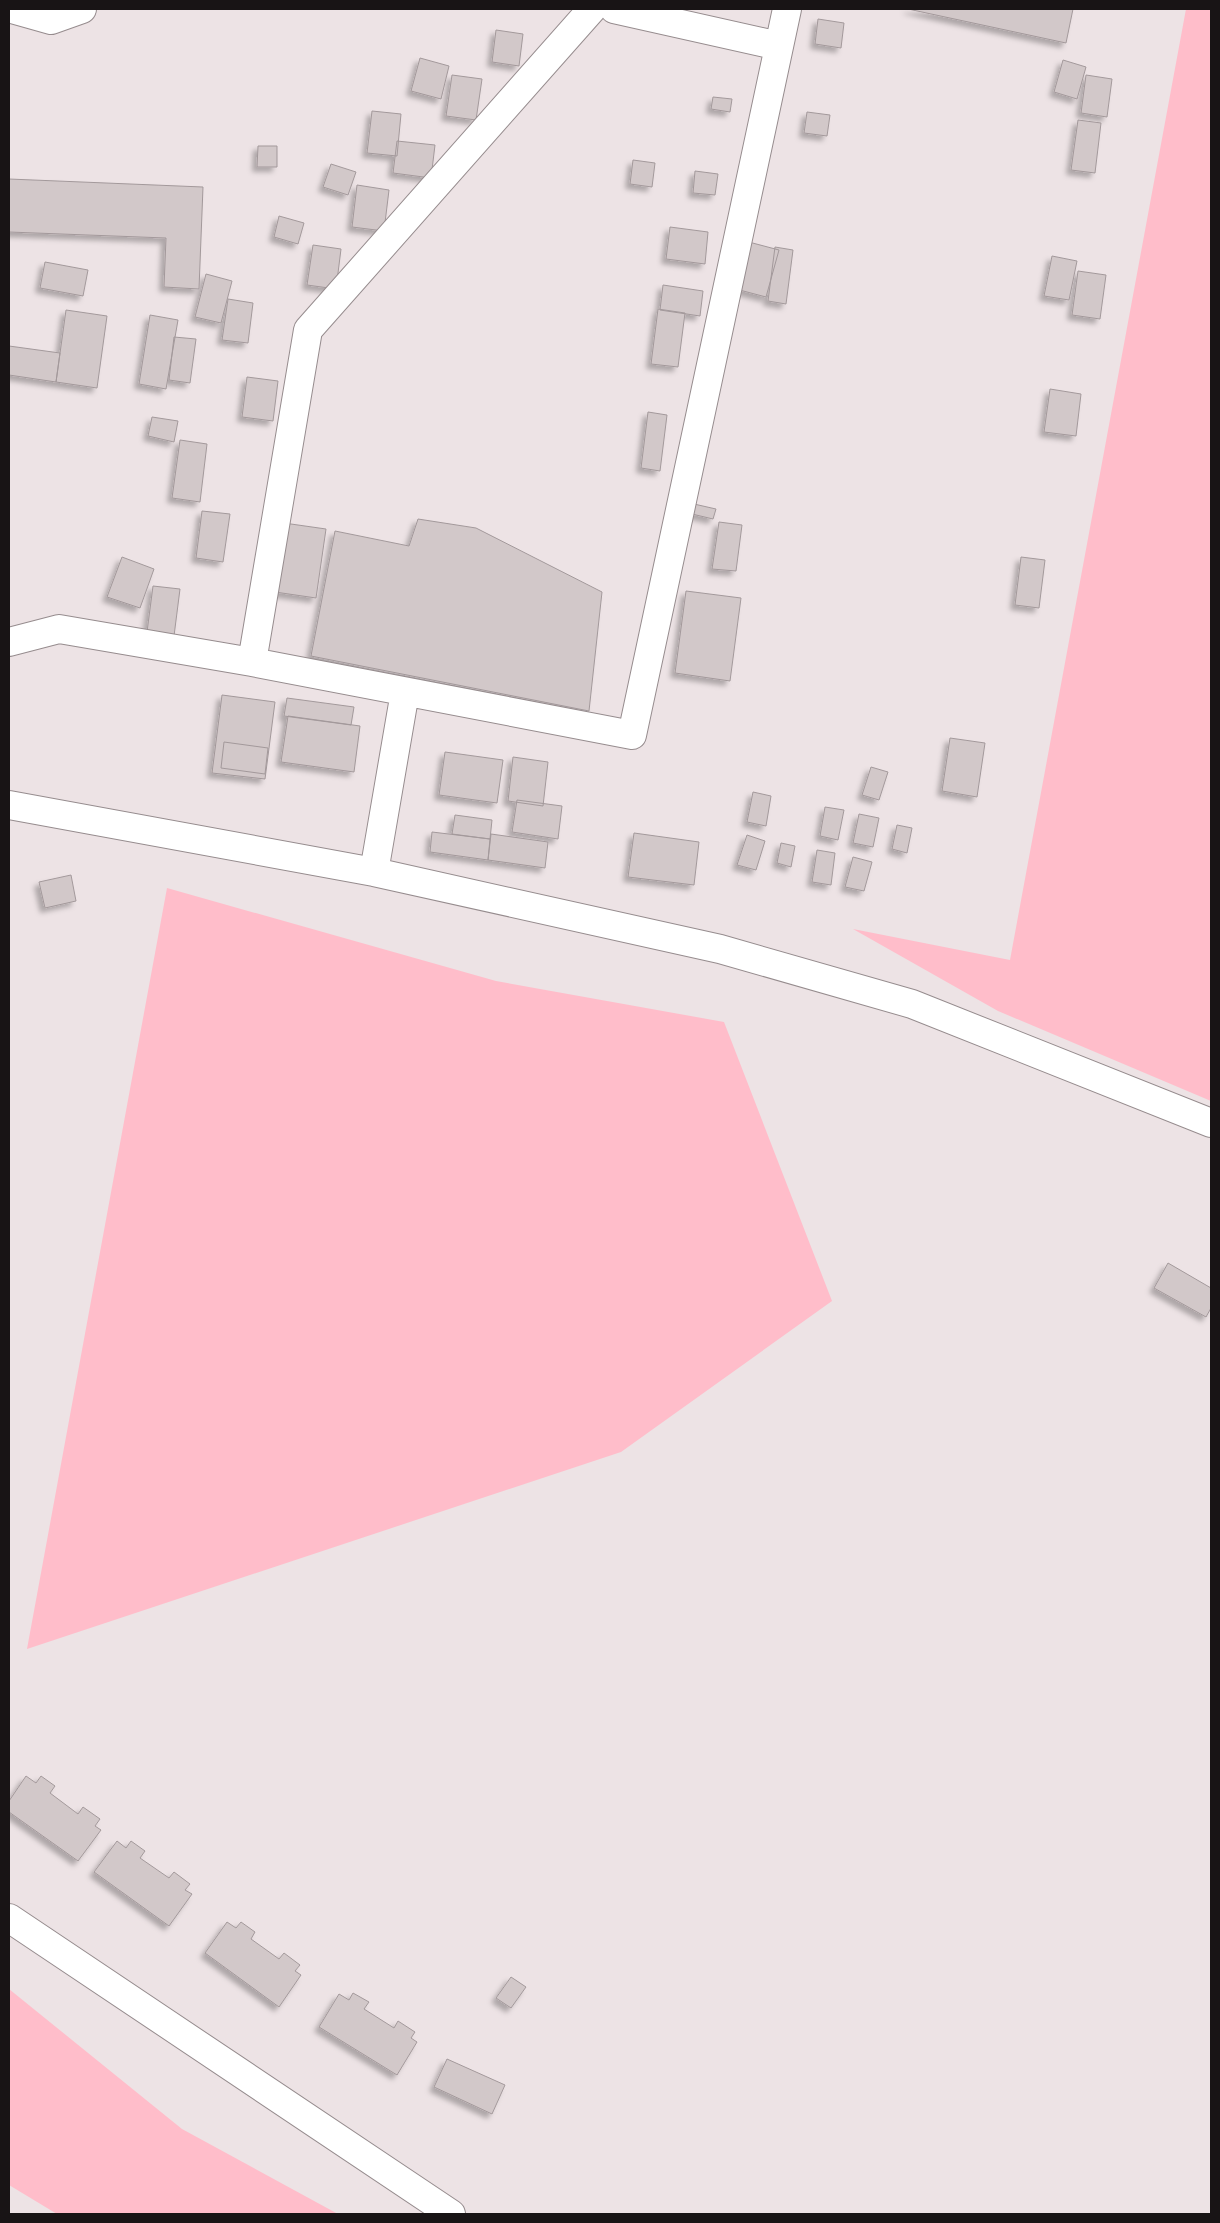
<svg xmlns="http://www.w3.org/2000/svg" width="1220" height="2223" viewBox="0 0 1220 2223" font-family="Figtree,sans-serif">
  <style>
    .green { fill: #ffbdca }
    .building { fill: #d2c8c9; stroke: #a3999b; filter: url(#shadow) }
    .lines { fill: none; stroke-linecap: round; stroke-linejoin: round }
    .minor-casing { stroke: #968c8e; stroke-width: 30 }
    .minor { stroke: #fff; stroke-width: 28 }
  </style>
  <defs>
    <filter id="shadow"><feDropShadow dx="-4.5" dy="4.5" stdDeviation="2.5" flood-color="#0004"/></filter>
  </defs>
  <rect width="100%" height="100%" fill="#ede3e5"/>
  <!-- green -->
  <path class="green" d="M1186,9h25v1092l-213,-90 -145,-82 157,31z
    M167,888l329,93 228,41 108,279 -211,151 -594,197z
    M9,1989l173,140 156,85h-281l-48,-29z"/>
  <!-- building -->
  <path class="building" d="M908,9h165l-7,34z
    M818,19l26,4 -3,25 -26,-4z
    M496,30l27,4 -4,32 -27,-4z
    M420,58l29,8 -8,33 -30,-8z
    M1063,60l23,7 -9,32 -23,-7z
    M452,75l30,4 -6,41 -30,-4z
    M1086,75l26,4 -5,38 -26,-4z
    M713,97l19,2 -2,13 -19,-3z
    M372,111l29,3 -4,42 -30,-3z
    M807,112l23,3 -3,21 -23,-3z
    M1078,120l23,3 -6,50 -24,-3z
    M397,141l38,4 -4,33 -38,-5z
    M258,146h19v21h-20z
    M633,160l22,3 -3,24 -22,-3z
    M331,164l25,8 -8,23 -25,-8z
    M695,171l23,3 -3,21 -22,-2z
    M9,179l194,8 -4,102 -35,-2 2,-49 -157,-6z
    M357,185l32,5 -5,41 -32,-4z
    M279,216l25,7 -6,21 -24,-7z
    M670,227l38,5 -3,32 -39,-5z
    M745,241l34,9 -13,47 -34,-9z
    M313,245l28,4 -5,40 -29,-4z
    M775,247l18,3 -7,54 -18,-3z
    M1052,256l25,5 -8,39 -25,-4z
    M45,262l43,8 -5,26 -43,-8z
    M1078,271l28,4 -6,44 -28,-4z
    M206,274l26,7 -11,42 -26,-6z
    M663,285l40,6 -3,25 -40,-6z
    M228,299l25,4 -5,40 -26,-3z
    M658,309l27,4 -7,54 -27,-3z
    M66,310l41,6 -10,72 -41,-6z
    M150,315l28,5 -12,69 -27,-5z
    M174,337l22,2 -6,44 -21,-3z
    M9,346l51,7 -4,29 -47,-7z
    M247,377l31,4 -5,40 -31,-4z
    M1050,389l31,5 -5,42 -32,-4z
    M648,412l19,3 -7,56 -19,-3z
    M152,417l26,4 -4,21 -26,-6z
    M180,440l27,4 -7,58 -28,-4z
    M694,504l22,5 -3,10 -21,-5z
    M202,511l28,3 -7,48 -27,-4z
    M418,519l58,9 126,64 -13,119 -278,-55 24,-125 74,15z
    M719,522l23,3 -6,46 -24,-2z
    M284,523l42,6 -10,69 -41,-6z
    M122,557l32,12 -14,39 -33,-11z
    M1021,557l24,3 -6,48 -24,-3z
    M153,586l27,3 -6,47 -27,-4z
    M686,591l55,7 -11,83 -55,-8z
    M222,695l53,7 -10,77 -53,-6z
    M287,698l67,9 -3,18 -67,-9z
    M288,716l72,10 -6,46 -73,-10z
    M950,738l35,5 -8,54 -35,-6z
    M224,742l44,6 -3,26 -44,-6z
    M445,752l58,8 -6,43 -58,-8z
    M513,757l35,5 -5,44 -35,-5z
    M871,767l17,5 -9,28 -17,-5z
    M753,792l18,4 -5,30 -19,-4z
    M517,800l45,6 -4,33 -46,-7z
    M825,807l19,3 -6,30 -18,-4z
    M859,814l20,4 -6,29 -20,-4z
    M455,815l37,5 -2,19 -38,-5z
    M897,825l15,3 -5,25 -15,-4z
    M432,832l58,7 -2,21 -58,-8z
    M634,833l65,9 -5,43 -66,-8z
    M491,834l57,8 -3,26 -57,-8z
    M747,835l18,6 -9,29 -19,-5z
    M781,843l14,3 -4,21 -14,-4z
    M817,850l18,3 -4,32 -19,-3z
    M853,857l19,5 -8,29 -19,-4z
    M71,875l5,26 -31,7 -6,-26z
    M1168,1263l43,25v20l-5,9 -52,-29z
    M26,1776l10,7 5,-7 14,10 -5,7 28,21 5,-7 17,12 -5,7 6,4 -23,31 -69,-49v-11z
    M117,1841l9,7 5,-7 14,10 -5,7 29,20 5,-6 16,12 -5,6 7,4 -23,32 -75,-54z
    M227,1922l9,6 5,-6 14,10 -4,7 28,20 5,-6 16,12 -5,6 6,4 -22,32 -74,-54z
    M511,1977l15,10 -15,21 -15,-10z
    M353,1993l16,9 -5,7 30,19 4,-7 17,11 -4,6 6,4 -20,33 -78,-48 20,-33 10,6z
    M447,2059l58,26 -13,29 -58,-27z"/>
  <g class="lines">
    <!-- minor casing -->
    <g class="minor-casing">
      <path id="minor" d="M12,9l39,11 31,-11
        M592,9l-284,321 -56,332 380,73 155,-726
        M614,9l165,37
        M9,642l50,-13 193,33
        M9,805l365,67 346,77 192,55 299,119
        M374,872l31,-180
        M9,1918l442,296"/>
    </g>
    <!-- minor -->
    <use href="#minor" class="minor"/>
  </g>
  <!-- border -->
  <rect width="1220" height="2223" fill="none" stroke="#181415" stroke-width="20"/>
</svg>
